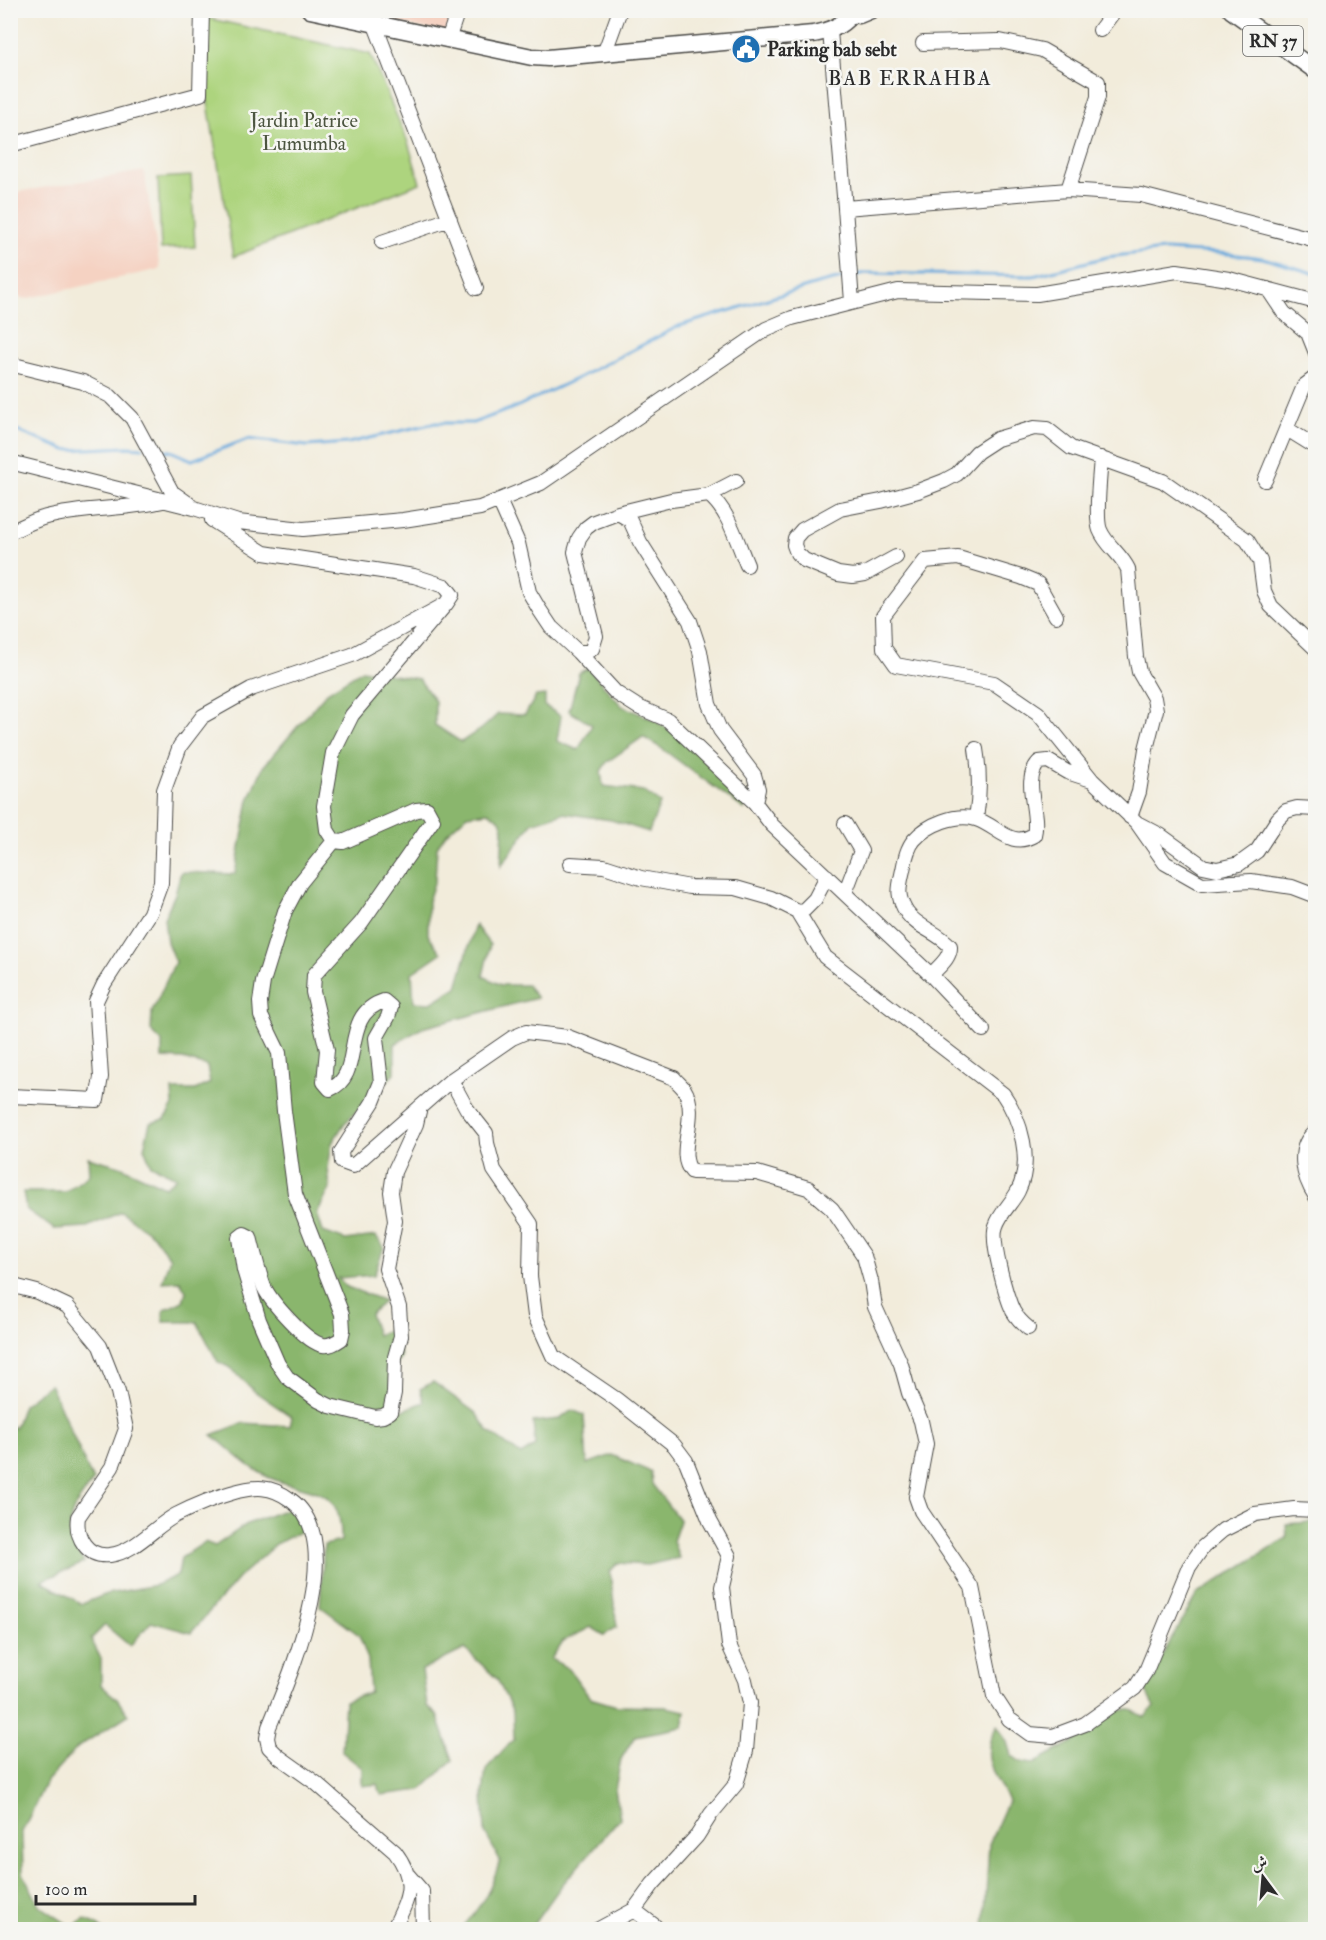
<svg xmlns="http://www.w3.org/2000/svg" width="1326" height="1940" viewBox="0 0 1326 1940" font-family="'IM FELL Double Pica',Amiri,serif">
  <style>
    .built { fill: #f5d2c2 }
    .green { fill: #add47e; stroke: #6c8054; stroke-width: 1.5 }
    .forest { fill: #8ab66d; stroke: #5a704c; stroke-width: 1.5 }
    .lines { fill: none; stroke-linecap: round; stroke-linejoin: round }
    .stream { stroke: #68a9dc; stroke-width: 3 }
    .minor-casing { stroke: #494845; stroke-width: 16 }
    .major-casing { stroke: #494845; stroke-width: 19 }
    .minor { stroke: #fff; stroke-width: 14 }
    .major { stroke: #fff; stroke-width: 16 }
    .labels { text-anchor: middle; dominant-baseline: central; stroke-width: 5; stroke-linejoin: round; paint-order: stroke }
    .shield { fill: #f6f6f2; stroke: #686867; stroke-width: 1.5 }
    .shield-label { font-size: 18px; font-weight: bold; fill: #2b2b2b }
    .poi-label { font-size: 20px; font-weight: bold; fill: #2b2b2b; stroke: #f6f6f2; text-anchor: start }
    .park-label { font-size: 20px; fill: #4c5540; stroke: #f6f6f2 }
    .neighbourhood-label { font-size: 21px; letter-spacing: 1.5px; fill: #2b2b2b; stroke: #f6f6f2 }
  </style>
  <rect width="100%" height="100%" fill="#f6f6f2"/>
  <filter id="ink" filterUnits="userSpaceOnUse"><feTurbulence type="fractalNoise" baseFrequency=".0167" numOctaves="2"/><feDisplacementMap in="SourceGraphic" scale="12" xChannelSelector="R" yChannelSelector="G"/><feConvolveMatrix kernelMatrix="1 2 1 2 8 2 1 2 1" color-interpolation-filters="sRGB"/></filter>
  <filter id="wash" filterUnits="userSpaceOnUse"><feTurbulence type="fractalNoise" baseFrequency=".008" numOctaves="4" result="noise"/><feDisplacementMap in="SourceGraphic" scale="24" xChannelSelector="R" yChannelSelector="G"/><feGaussianBlur stdDeviation="1.35" result="paint"/><feColorMatrix in="noise" values="0 0 0 0 0 0 0 0 0 0 0 0 0 0 0 0 0 1.4 0 .05"/><feComposite in="paint" operator="in"/></filter>
  <g filter="url(#wash)">
    <rect width="100%" height="100%" fill="#f2ecdb"/>
    <!-- built -->
    <path class="built" d="M346,11h107l-8,22z
      M144,171l16,98 -136,30 -13,-6v-100z"/>
    <!-- green -->
    <path class="green" d="M206,18l164,36 38,88 12,41 -187,74 -26,-160z
      M191,176l4,71 -34,2 -3,-71z"/>
    <!-- forest -->
    <path class="forest" d="M588,668l34,38 32,14 32,21 60,63 -2,5 -83,-61 -18,-11 -36,25 -6,9 2,15 40,5 17,12 -11,29 -38,-12 -48,-7 -31,10 -31,43 2,-38 -3,-8 -12,-8 -21,3 -22,20 -8,12 -2,33 -7,21v34l13,18 -29,20 2,29 17,1 26,-16 18,-62 15,20 -7,31 18,9h26l10,13 -115,30 -27,16v29l-51,51 -12,19 -4,25 2,21 -13,24 6,19 22,8 31,-4 8,11 -10,28 -36,3 9,9 38,14 -15,13 7,21 18,-7 6,29 -10,19 10,35 23,-9 -4,-13 13,-7 43,31 12,18 33,24 14,-9 -2,-24 27,-3 12,-9 12,5 3,49 25,-9 39,17 1,12 28,37 -7,20 6,17 -32,7 -30,-2 -7,9 7,55 -13,8 -13,-8 -28,14 -12,18 18,10 21,29 27,8 48,1 21,4 -3,16 -48,9 -14,23 -6,30 5,29 -58,67 -32,44h-69c20,-22 31,-41 39,-69l-15,-27 -2,-40 3,-24 28,-30 -1,-27 -16,-33 -32,-30 -43,21 5,36 10,9 16,45 -32,30 -40,5 -3,-11 -16,2v-18l-20,-16 3,-51 25,-9 -2,-32 -9,-25 -39,-29 4,-61 17,-4c2,-66 -42,-43 -82,-69 -17,-10 -32,-25 -47,-37l31,-12 47,3 2,-9 -38,-26 -23,-23 -13,-6 -21,-40h-34l1,-12 19,-9 3,-10 -6,-10 -18,1 8,-24 -17,-23 -32,-23 -34,15 -33,2 -28,-20 -3,-17h42l24,-17 -1,-18 32,9 45,21 11,-10 -25,-12 -7,-17 6,-25 15,-4 8,-14 -1,-15h23l15,-7 -3,-17 -24,-7 -21,-1v-16l-11,-11 1,-19 23,-50 -8,-20 -3,-24 11,-24 6,-22 54,2 14,-74 14,-33 64,-75 35,-22 57,9 16,22v24l26,17 24,-16 13,-12 27,1 11,-19 9,-1v11l16,10 -4,25 21,9 14,-25 -23,-14 10,-38z
      M50,1384l43,97c-25,33 -32,44 -9,82l-43,18 41,23 25,-10 49,-9 22,-10 3,-17 24,-16 10,4 32,-22 45,-17 11,23 -27,14 -36,32 -49,57 -40,-11 -21,24 -25,-21 -14,14 10,20v26l16,14 11,16 -50,32 -32,35 -24,50 1,41 16,32 33,22 13,-8 14,7 3,3h-91l-1,-503 5,2 8,-23z
      M1315,1520v409l-331,1 5,-86 19,-43c-15,-28 -29,-46 -11,-76l10,17 4,13 10,7 11,2 41,-22 40,-32h18l14,7 9,-10 -10,-19 53,-94 90,-56 -1,-14 24,-2z"/>
    <g class="lines">
      <!-- stream -->
      <path class="stream" d="M855,275l11,-2 167,3 74,-19 57,-7 56,3 43,5 53,16
        M10,428l56,22 61,-3 16,1
        M155,450l16,1 21,9 56,-21 59,7 41,-3 87,-20h38l43,-16 64,-30 99,-51 138,-42 29,-7"/>
    </g>
  </g>
  <g filter="url(#ink)">
    <g class="lines">
      <!-- minor casing -->
      <g class="minor-casing">
        <path id="minor" d="M375,25l101,263
          M1100,30l15,-20
          M830,31l15,177 223,-18 73,5 175,45
          M448,40l10,-30
          M923,43l77,-2 42,9 56,32v15l-30,93
          M604,54l16,-44
          M10,145l190,-51 2,-84
          M845,208l7,94
          M382,242l68,-23
          M1268,289l16,24 24,20 8,20
          M10,364l73,18 27,14 22,22 40,74 17,12
          M1287,429l29,18
          M1101,458c-1,15 -6,60 -1,72 6,15 21,24 28,39l8,88 3,15 15,26 2,12 -10,39 -7,43 -9,25
          M10,462l184,46 44,14 65,7 100,-9 77,-12 61,-25 225,-154 26,-11 106,-27 139,3 140,-23 52,8 87,23
          M1265,480l39,-94 12,-9
          M709,495c20,16 28,47 38,70
          M499,500l19,43 11,49 10,17 12,18 27,25h8l6,-3 4,-13 -21,-84 4,-14 7,-10 8,-6 24,-9 12,7 10,22 50,79 10,30 9,53 11,26 34,45 4,14 -3,14
          M618,513l53,-13 38,-5 27,-14
          M10,532c12,-5 24,-12 36,-15 38,-10 78,-7 117,-16
          M896,557l-31,17 -12,2 -15,-2 -34,-14 -7,-7 -3,-8 1,-7 7,-8 38,-21 41,-8 37,-10 26,-10 13,-7 20,-22 20,-13 37,-11 13,1 24,19 92,33 84,59 13,21 4,30 7,15 45,43
          M446,604l-94,111 -19,38 -9,53 3,24 7,11 9,1 73,-32 11,-1 6,11 -72,103 -47,52 -1,17 14,58 -3,32 6,7c36,-14 8,-74 54,-88l7,6 -3,10 -12,21 5,44 -8,20 -32,50 1,10 11,4 98,-86 61,-42 14,-6 42,5 106,41c3,4 7,7 10,11 17,27 -10,64 8,83l65,1 51,15 24,21 32,47 7,25 4,26 26,57 8,29 12,28 5,23 -10,53 5,14 51,76 22,109 15,23 21,15 23,2 32,-12 50,-36 11,-17 43,-104 14,-20 20,-17 32,-16 39,-5 22,1
          M1056,616l-18,-32 -17,-7 -63,-19 -33,3 -42,55 1,32 12,17 98,18 44,30 54,67 45,43 23,12 43,31 14,3 22,-5 18,-13 21,-32 8,-8 11,-3 19,1
          M578,652l38,41 22,14 30,13 87,83 17,22 159,150 52,55
          M976,819c4,-24 4,-46 0,-70
          M1137,823l28,40 37,21 49,-3 41,6 21,8 3,3
          M334,841l-34,42 -15,28 -22,71 -3,20 1,14 18,37 5,58 11,83 47,120 1,16 -2,9c-6,4 -11,7 -18,6 -16,-2 -52,-43 -59,-58 -6,-16 -10,-34 -14,-50l-6,-3 -5,4 5,32 15,50 19,44 9,13 31,23 12,6 45,11 8,-1 7,-4 4,-19 1,-36 6,-21 -2,-29 -13,-38 9,-48 -4,-29 3,-20 22,-48 4,-17
          M570,864l34,2 37,12 49,9 46,1 35,10 26,13 7,-1 11,-11 12,-23
          M845,893l16,-42 -16,-27
          M797,911l28,46 178,137c18,26 30,67 15,97 -6,12 -18,22 -22,35 -6,14 10,70 17,85 4,7 9,12 15,17
          M931,975c7,-8 20,-17 19,-29 -12,-14 -32,-18 -43,-33 -11,-17 -8,-25 -4,-43 2,-10 4,-22 11,-30 14,-16 42,-27 62,-21 22,7 34,30 58,16 6,-23 -13,-54 5,-73l9,-1 19,11 25,8
          M451,1080l16,29 19,24 1,10 7,27 37,54 -1,52 5,40 18,40 63,43 58,46 12,16 24,60 19,35 -7,31 7,58 16,35 5,23 -4,48 -10,33 -25,30 -14,22 -44,48 -19,26 -37,20
          M10,1096l87,4 4,-23 -5,-76 8,-17 46,-71 11,-30 3,-93 16,-44 23,-30 48,-27 101,-34 94,-51 6,-9 -7,-9 -31,-10 -150,-23 -52,-33
          M1316,1131c-21,17 -13,46 0,66
          M10,1285l27,7 30,14 33,40 18,46 8,37 -14,38 -34,50c-3,20 9,41 32,38 25,-3 45,-29 66,-40 16,-8 37,-17 55,-22 24,-7 40,-8 60,7 58,42 -1,175 -22,227l-2,11 2,9 9,9 38,27 79,69c23,30 13,47 -2,78
          M408,1875l14,16 1,39
          M634,1910l21,16 2,4"/>
      </g>
      <!-- major casing -->
      <g class="major-casing">
        <path id="major" d="M310,10l222,47 16,1 265,-24c17,-3 27,-7 39,-20
          M845,10l14,5 12,-5
          M1231,10l85,61"/>
      </g>
      <!-- minor -->
      <use href="#minor" class="minor"/>
      <!-- major -->
      <use href="#major" class="major"/>
    </g>
  </g>
  <!-- icons -->
  <defs>
    <g id="civic-disc" transform="scale(1.5)"><circle r="9.5" fill="#1f6fb2" stroke="#f6f6f2"/><path d="M-.6-6.5H3V-4.5H.6V-3L4-1V1h2V6H-6V1h2V-1L-.6-3ZM-1.2 2.5V6h2.4V2.5Z" fill="#fff"/></g>
  </defs>
  <g fill-rule="evenodd">
    <use href="#civic-disc" x="746" y="49"/>
  </g>
  <g class="labels">
    <!-- shield labels -->
    <rect class="shield" x="1243" y="26" width="60" height="30" rx="4.5"/>
    <g class="shield-label">
      <text x="1273" y="41">RN 37</text>
    </g>
    <!-- poi labels -->
    <g class="poi-label">
      <text x="767" y="49">Parking bab sebt</text>
    </g>
    <!-- park labels -->
    <g class="park-label">
      <text x="304" y="120">Jardin Patrice<tspan x="304" dy="23">Lumumba</tspan></text>
    </g>
    <!-- neighbourhood labels -->
    <g class="neighbourhood-label">
      <text x="910" y="78">BAB ERRAHBA</text>
    </g>
  </g>
  <!-- margin -->
  <rect width="1326" height="1940" fill="none" stroke="#f6f6f2" stroke-width="36"/>
  <!-- north arrow -->
  <g transform="translate(1263 1877) rotate(344)" stroke="#f6f6f2" stroke-width="4.5" paint-order="stroke">
  <path d="M0-4.5L10 22L0 15L-10 22Z" fill="#2b2b2b"/>
  <text y="-9" font-size="16" font-weight="bold" text-anchor="middle" fill="#2b2b2b">ش</text>
  </g>
  <!-- scale -->
  <path d="M36 1895v9h159v-9" fill="none" stroke="#2b2b2b" stroke-width="3"/>
  <text x="45" y="1895" font-size="18" fill="#2b2b2b" stroke="#f6f6f2" stroke-width="4.5" paint-order="stroke">100 m</text>
</svg>
